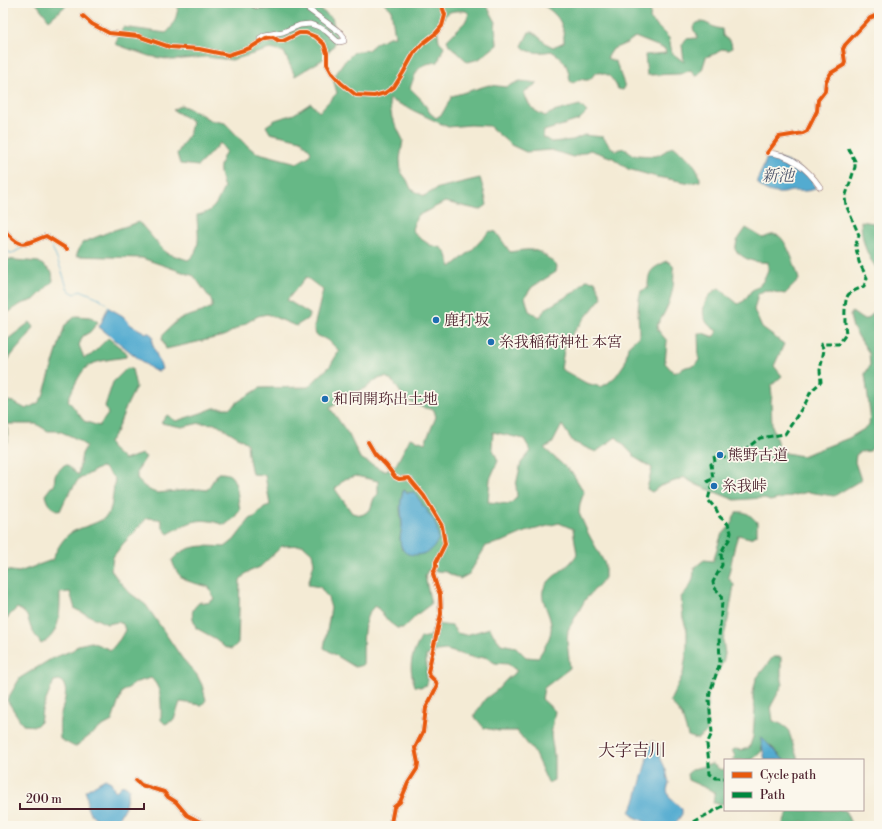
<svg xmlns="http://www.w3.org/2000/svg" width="882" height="829" viewBox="0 0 882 829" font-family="'Libre Bodoni','Noto Serif JP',serif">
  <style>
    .forest { fill: #66b886; stroke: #586c58; fill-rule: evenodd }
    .water { fill: #53abd0; stroke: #4e657e }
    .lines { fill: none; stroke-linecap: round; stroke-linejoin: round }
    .stream { stroke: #53abd0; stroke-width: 1 }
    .minor-casing { stroke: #866666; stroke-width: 6 }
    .minor { stroke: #fff; stroke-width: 5 }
    .quiet { stroke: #00873e; stroke-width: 3; stroke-dasharray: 6 3; stroke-linecap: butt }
    .cycleway-casing { stroke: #fbf7ec; stroke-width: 6 }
    .cycleway { stroke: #e8590c; stroke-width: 4 }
    .poi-dot { fill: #1f6fb2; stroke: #fbf7ec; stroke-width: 1.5 }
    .labels { text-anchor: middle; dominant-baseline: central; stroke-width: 3.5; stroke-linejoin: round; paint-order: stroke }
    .poi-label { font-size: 15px; fill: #4a1f2b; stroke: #fbf7ec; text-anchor: start }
    .water-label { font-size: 16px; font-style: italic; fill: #4e576d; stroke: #fbf7ec }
    .quarter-label { font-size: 17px; fill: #4a1f2b; stroke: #fbf7ec }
  </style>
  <rect width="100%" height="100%" fill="#fbf7ec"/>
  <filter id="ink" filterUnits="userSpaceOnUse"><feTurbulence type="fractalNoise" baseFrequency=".025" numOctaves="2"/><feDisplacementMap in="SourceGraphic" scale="8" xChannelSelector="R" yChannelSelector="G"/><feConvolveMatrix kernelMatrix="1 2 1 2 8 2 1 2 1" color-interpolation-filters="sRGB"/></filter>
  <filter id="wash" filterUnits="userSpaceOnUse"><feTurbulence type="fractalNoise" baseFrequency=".012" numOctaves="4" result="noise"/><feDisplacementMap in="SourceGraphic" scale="16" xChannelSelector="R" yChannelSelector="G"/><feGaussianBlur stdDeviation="0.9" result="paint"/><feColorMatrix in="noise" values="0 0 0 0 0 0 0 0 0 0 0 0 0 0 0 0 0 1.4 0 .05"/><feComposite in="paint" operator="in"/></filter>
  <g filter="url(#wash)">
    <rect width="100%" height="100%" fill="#f4ebd5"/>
    <!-- forest -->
    <path class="forest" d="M36,3h33l-20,17z
      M179,3h75l1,6h14l13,-6h29l21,15 5,18 -3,9 -12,15 -27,16 -11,-24 -14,-3 -38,11 -26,-3 -34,3 -23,-4 -34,-12 8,-17 43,6c9,-7 11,-19 13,-30z
      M384,3h101l11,19c-2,7 1,15 1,23l-18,14 -11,3 -19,-17 -2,-5 18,-18 4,-8 -3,-3c-19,-1 -19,1 -29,17l2,13 5,5 -6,16c-21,2 -21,8 -28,26l12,12 8,13 6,5 6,-4 10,-18 37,-11 17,2 14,-6 18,2 -14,9c5,15 7,17 21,24l8,-4 27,-7 7,7 -8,8 -35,11 -1,6 8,5 22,-2 11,-5 19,2 7,9 6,5c11,-6 9,0 17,4 2,0 22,1 23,1 6,-2 12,-7 17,-10 11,9 27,19 27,35l-9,2 -34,-6 -29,-8 -15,-11 -23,-8 -17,7 -22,-7 -25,2 -15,-7 -22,-19 -19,-1 -22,2 -59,-28 3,19 11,22 -3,19 1,13 6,8 4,9 13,7 14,-8 42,-10 4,13 3,14 -7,5 -35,-8 -28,14 -5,13 5,7 13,9 12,3 4,4 5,15 20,-16 19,-20 6,1 14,20c25,-4 28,-4 47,14l-1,6 -24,15 -7,10 4,14 11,6 5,-8 31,-18 10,-11 9,1 7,16 -37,46 -4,26 25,14 15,4 7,-4 8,-7 9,-13 3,-17 11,-10c0,-15 -3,-30 2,-45l7,-3c0,-19 4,-19 19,-27l6,4c3,22 -3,41 -16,60l1,5 9,11 -2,22 9,10 12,-6 9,-2 4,-5 -1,-27h5l11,4 3,-6c-3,-2 -8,-5 -10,-8 -9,-13 0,-29 12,-35l19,16 6,-3 7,-10 8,-5 4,-5 5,-11v-8c-14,1 -23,-2 -33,-12l2,-9 9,-13 17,10c5,-2 10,-5 16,-2 8,5 18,34 20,44l-14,14 -20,-4 -7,4 -4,16 8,18 22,16 -10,22 8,10 -11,10 1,10 -1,6 1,23 7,23 7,5 16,3 47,-18 20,-12 1,-13 -5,-39 5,-9 -1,-12 -16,-25 -3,-12 2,-4 10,7h6l11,-13v135l-9,10 -10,1 -4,3 -1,7 6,18 -27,16 -26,-4 -38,9 -8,-3 -27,2 -38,-15 -14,-8 -5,3 -18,6 -8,6 -5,-3 5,-21 -15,-9 -21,-22 -20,15 -23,-10 -11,-17 -10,19 -8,4 29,26 11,18 -4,12 -1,9 9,20 17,31v14l-20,22 -17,30 -1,11 3,27 -26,20 -2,11 13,12 -4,24 3,20v25l-6,3 -14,-31 -17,-21h-18l-15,-3 -10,-12 11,-17 12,-9 10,-11 10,-8 -9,-7 -13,-1 -10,-6 -10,1 -29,-8 -9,1 -11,5 1,29 -7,2 -5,-1c-7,-21 -4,-29 6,-48l9,-2 6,-12 16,2 5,7 9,2 24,-7 3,6 8,10 15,3 10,10 12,1c5,-9 12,-18 13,-28 2,-14 -13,-31 -7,-42 5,-10 18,-17 25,-24 3,-3 6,-6 8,-10l-4,-25 -14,-6 -34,9 -21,9 -18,5 -17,28 -9,5 -14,-7 -18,-2 -3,6 6,28 -12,9 -15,15h-7l-8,-6 -13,-16c-16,8 -12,43 -13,59l-8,2 -31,-19 7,-40 -3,-10 -8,-11 -12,-2 6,-22 -2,-10 -9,-8 -21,1 -22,21 -14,6 -6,7 -2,63 -6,6 -8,-2 -8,-8 -20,-11c-4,-13 -7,-17 4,-26l8,1 6,-4 -5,-12c-20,-6 -30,-4 -37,-27 16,-17 32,-14 53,-13l9,-7 16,-21 6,-3 8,-9 6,-2 -5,-30 -13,-1 -4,-20 -1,-11 -30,-19 -17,-1 -18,4 -21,-4 6,-8 9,6 25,-8 13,-5h16l9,-7 21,-13 48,-1 22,-21 9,-15 -11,-11 -12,-5 -2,-8 9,-37 -17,-13 -19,23 23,14 -3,5 -11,7 -29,-12 -9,2 -34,20 -58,13 -4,-10 1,-5 16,-15 23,-7 10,-5v-6l-18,-25 -52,-18 -66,-2 6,-13 29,-12 28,-9 27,31 22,7c15,-10 9,-29 9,-45 18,-3 19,-12 27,-27 -5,-18 -7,-20 2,-37l-6,-8 -22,23 -18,-2 -3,-10 13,-22 2,-11 -19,-11 8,-5 16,7 13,8 15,3 19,20 11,9 42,11 12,-7 2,-5 -10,-11 -31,-7 -4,-7 9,-6 19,-6 17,-11 8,9 18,-19 -4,-14 9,-15 12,-12 14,-2 8,-7 13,-6 6,-1 -4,-27zM386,377l8,6 11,16 16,8 13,3 2,7 -11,26 -15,-5 -14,27 -12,6 -24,-13 -11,-23 -19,-27 23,-15 13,-5 11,-9zM493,432l31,7 7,12 -10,12 -5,22 1,12 -7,7 -22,-2 2,-23 8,-18 -6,-14zM356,476l22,5v13l-4,4 -4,12 -8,5 -10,-2 -17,-24 10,-10zM405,490l2,3h8l2,5 5,5v2l10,12 -30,33 -2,-11 2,-13 -2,-18 3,-17z
      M540,3h107l4,5 -1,11 19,19 3,15 12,9 -2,-17 4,-6 11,-1v-4l-3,-3 -1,-4c9,-12 16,1 29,2l1,7 8,6 1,6 -3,2 -8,-1 -4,4 -11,4 -4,13 -6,7 -5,-7 -11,4 -33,1 -2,-20 21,-2 -1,-4 -30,-12 -8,6 -14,6 -6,9 9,4 9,25 -2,3 -5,-1c-5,-10 -10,-18 -23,-16 -5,8 -7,8 -15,6l-7,4 -3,-2c-2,-15 -5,-22 -19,-30 -8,2 -24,3 -29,-5l7,-14h4l14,12 6,3 11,-5c0,-21 -7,-28 -24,-39z
      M861,221l18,3v47c-12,-13 -18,-32 -18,-50z
      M3,259l36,3 13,10 1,9 -19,19 -13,4 -18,12z
      M76,316l15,1 7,5 -8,10 -7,4 -4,9 5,13 7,-3 17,-17 18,14v5c-10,2 -31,3 -39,10 -8,6 -15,24 -19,33l16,21 15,5 9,-12 -3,-8 8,-24 14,-14 5,1 4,18 -9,18 -11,27 -7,10 2,6 13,12 18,-6 4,3 -9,14v8c5,6 12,12 20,14l42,-4 8,1 11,-17c4,0 10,0 13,3 7,7 7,25 9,34l-6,8 -9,7c-26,-9 -34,-4 -57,9l-5,-6 -2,-8 -3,-1 -11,-1 -25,27 -9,12 -2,13 8,11 11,12 16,12 36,53 15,17 5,10 4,15 -4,5 -22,-3 -6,18 -9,4 -4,-4c0,-14 2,-31 -10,-42l-14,4 -15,10 -10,29 -11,6 -26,20 -15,-8c0,-6 -1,-13 0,-20 1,-12 12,-29 0,-39l-6,1 -12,29 -2,12 -4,4 -13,-1 -16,-25 13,-22 31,-19 22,-9 5,-5 13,-3 20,8 9,-11 5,-9 -2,-6 -5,-2 -11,2 -32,-15 -5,-17 -10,1c0,19 1,41 -19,51 -3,-5 -7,-10 -10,-16 -4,-11 -2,-14 -14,-20l-14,14v-52l16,2 33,-12c4,-9 9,-19 17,-26 11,-8 34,-10 40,-21 4,-8 4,-25 6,-34l-11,-11 -3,-1 -23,13 -12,18 -6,13c-10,-3 -13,-7 -15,-16l6,-8 3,-1 1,-11 9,-10h3l11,10 4,-21 4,-8 -13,-9 -14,-6h-11l-12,-7h-29l1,18 -5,3v-45l10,2 13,7 12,-6 5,-7 22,-71z
      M30,322l4,5c-8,15 -24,26 -31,42v-26z
      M737,512c10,-1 14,4 20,10v13l-7,3 -12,-3c-5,13 -6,28 -10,42l6,8 -6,35 -5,20 2,14 -2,8 -15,30 -1,40 -10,7 -9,-3 -6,-20 -12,-15 13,-27 4,-26v-17l-4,-13 -2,-21c9,-10 13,-15 13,-29l10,-8 9,1 8,-25 11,-12 2,-8z
      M773,657h8v20l2,7 -12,22 2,15 8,3 7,5 10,31h-14l-14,-15h-9l1,6 -10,9h-20l3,-4 -3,-6 3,-1 6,1 8,-2 4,-11 2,-29 -2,-8v-8l3,-13 6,-8z
      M712,764l9,6 4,-1v35l-12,-1 2,-11 -27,-12 -1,-6 6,-5z
      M789,810h56l7,16h-44l-6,-5 -7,5h-13z"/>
    <!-- water -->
    <path class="water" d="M767,156c16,2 46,15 48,33 -8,3 -15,2 -22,2 -4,0 -7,2 -10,2 -9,1 -24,-3 -26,-13l6,-12z
      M108,308h1l14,8 8,9 15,8h3l4,3 -1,7 10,26 -3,2 -6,-1 -54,-43c4,-6 5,-13 9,-19z
      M404,490l3,3 7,-1c3,3 4,7 8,11v2l5,4c0,5 3,5 5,8 4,6 7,16 6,23 -2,3 -3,7 -7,10 -6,5 -23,8 -28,0 -5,-7 -2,-16 -1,-24 0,-12 -4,-25 2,-36z
      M760,736l24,24h-19z
      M652,741l7,4 1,12 6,13 3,13 -2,7 2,7 13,12v5l-8,12h-20l-21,-10 -3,-4 5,-10z
      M105,779l6,3 3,7 2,2 5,-5 4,-1 4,3 -4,18 -9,17 -16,-1c-5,-4 -11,-9 -13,-15 -1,-7 2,-7 -2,-16z"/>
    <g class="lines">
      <!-- stream -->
      <path class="stream" d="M3,247l7,6h3l12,-7
        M52,247l9,22 7,21 7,4 5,-4 19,8 7,5
        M108,308v-2"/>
    </g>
  </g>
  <g filter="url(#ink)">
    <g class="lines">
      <!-- minor casing -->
      <g class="minor-casing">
        <path id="minor" d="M250,3c5,4 10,3 15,0
          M83,16l9,8 17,9 29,3 32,11 29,2 29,6 22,-7 16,-10 7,-1 6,4h4l16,-8h7l10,4 8,7 3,9v11l5,9 9,10 15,12 18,1 11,-3 9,-6 9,-14 11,-20 8,-9 14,-11 6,-7 3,-11 -4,-12
          M260,42v-4l5,-3 18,-3 17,-7 10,-1 9,3 7,4 11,10 2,1 5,-1v-4l-3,-4 -37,-27 -5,-2 -16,-1
          M767,153l12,-16 24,-4 4,-2 10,-20 1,-11 7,-9 1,-10 5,-8 13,-8 1,-3 -2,-13 2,-4 25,-27 9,-4
          M767,153c22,0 41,16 53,34
          M3,229c19,21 19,16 43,7l21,13
          M368,442l7,12 11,11 9,12 4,2 10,-1 15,18 18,30 3,18 -9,18v4l-3,8 4,13 3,7 1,20 -13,58 2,4 6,6 1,4 -11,22 -3,24 -8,16 3,15 -1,6 -9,14 -8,19 -6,5 -3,16v3
          M136,780l5,5 23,7 4,5 8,5 11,13 21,11"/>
      </g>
      <!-- minor -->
      <use href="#minor" class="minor"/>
      <!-- quiet -->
      <path class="quiet" d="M714,456l1,6 -4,2 2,15 -5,2 4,3 -4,16 8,9 4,8 8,7 3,8 -2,8 -5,7 -3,6 1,12 -9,17 1,5 7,8 1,7 -3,34 1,27 -10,29 -1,8 3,33 -5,11 3,30 6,4h9
        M720,456l8,3 6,-1 26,-20 25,-4 21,-32 5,-11 10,-9 -1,-12 4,-20 -3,-6h18l7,-10c-1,-8 -3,-35 3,-40 4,-3 10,-5 15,-8l3,-8 -8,-16 -3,-14v-4l3,-9 -13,-30 -1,-7 10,-31v-6l-7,-13
        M686,826l39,-21"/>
      <!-- cycleway casing -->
      <g class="cycleway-casing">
        <path id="cycleway" d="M83,16l9,8 17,9 29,3 32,11 29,2 29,6 22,-7 16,-10 7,-1 6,4h4l16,-8h7l10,4 8,7 3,9v11l5,9 9,10 15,12 18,1 11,-3 9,-6 9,-14 11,-20 8,-9 14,-11 6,-7 3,-11 -4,-12
          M767,153l12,-16 24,-4 4,-2 10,-20 1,-11 7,-9 1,-10 5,-8 13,-8 1,-3 -2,-13 2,-4 25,-27 9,-4
          M3,229c19,21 19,16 43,7l21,13
          M368,442l7,12 11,11 9,12 4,2 10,-1 15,18 18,30 3,18 -9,18v4l-3,8 4,13 3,7 1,20 -13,58 2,4 6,6 1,4 -11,22 -3,24 -8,16 3,15 -1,6 -9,14 -8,19 -6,5 -3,16v3
          M136,780l5,5 23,7 4,5 8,5 11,13 21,11"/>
      </g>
      <!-- cycleway -->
      <use href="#cycleway" class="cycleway"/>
    </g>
  </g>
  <!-- markers -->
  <g class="poi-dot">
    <circle cx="436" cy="320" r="4"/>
    <circle cx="491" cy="342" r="4"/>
    <circle cx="325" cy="399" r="4"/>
    <circle cx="720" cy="455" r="4"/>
    <circle cx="714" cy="486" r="4"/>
  </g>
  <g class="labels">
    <!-- poi labels -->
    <g class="poi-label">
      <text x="444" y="320">鹿打坂</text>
      <text x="499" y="342">糸我稲荷神社 本宮</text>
      <text x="333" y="399">和同開珎出土地</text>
      <text x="728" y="455">熊野古道</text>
      <text x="722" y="486">糸我峠</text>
    </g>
    <!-- water labels -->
    <g class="water-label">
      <text x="778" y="176">新池</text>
    </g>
    <!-- quarter labels -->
    <g class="quarter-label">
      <text x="632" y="751">大字吉川</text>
    </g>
  </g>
  <!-- margin -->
  <rect width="882" height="829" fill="none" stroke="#fbf7ec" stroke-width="16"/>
  <!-- legend -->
  <rect x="724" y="759" width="140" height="52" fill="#fbf7ec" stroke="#b4a19f"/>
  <rect x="732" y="772" width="20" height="6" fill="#e8590c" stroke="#b4a19f"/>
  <text x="760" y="779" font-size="12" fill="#4a1f2b">Cycle path</text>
  <rect x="732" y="792" width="20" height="6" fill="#00873e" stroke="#b4a19f"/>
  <text x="760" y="799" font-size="12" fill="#4a1f2b">Path</text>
  <!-- scale -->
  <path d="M20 803v6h124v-6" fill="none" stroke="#4a1f2b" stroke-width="2"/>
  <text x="26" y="803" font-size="12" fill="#4a1f2b" stroke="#fbf7ec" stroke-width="3" paint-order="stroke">200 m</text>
</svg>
